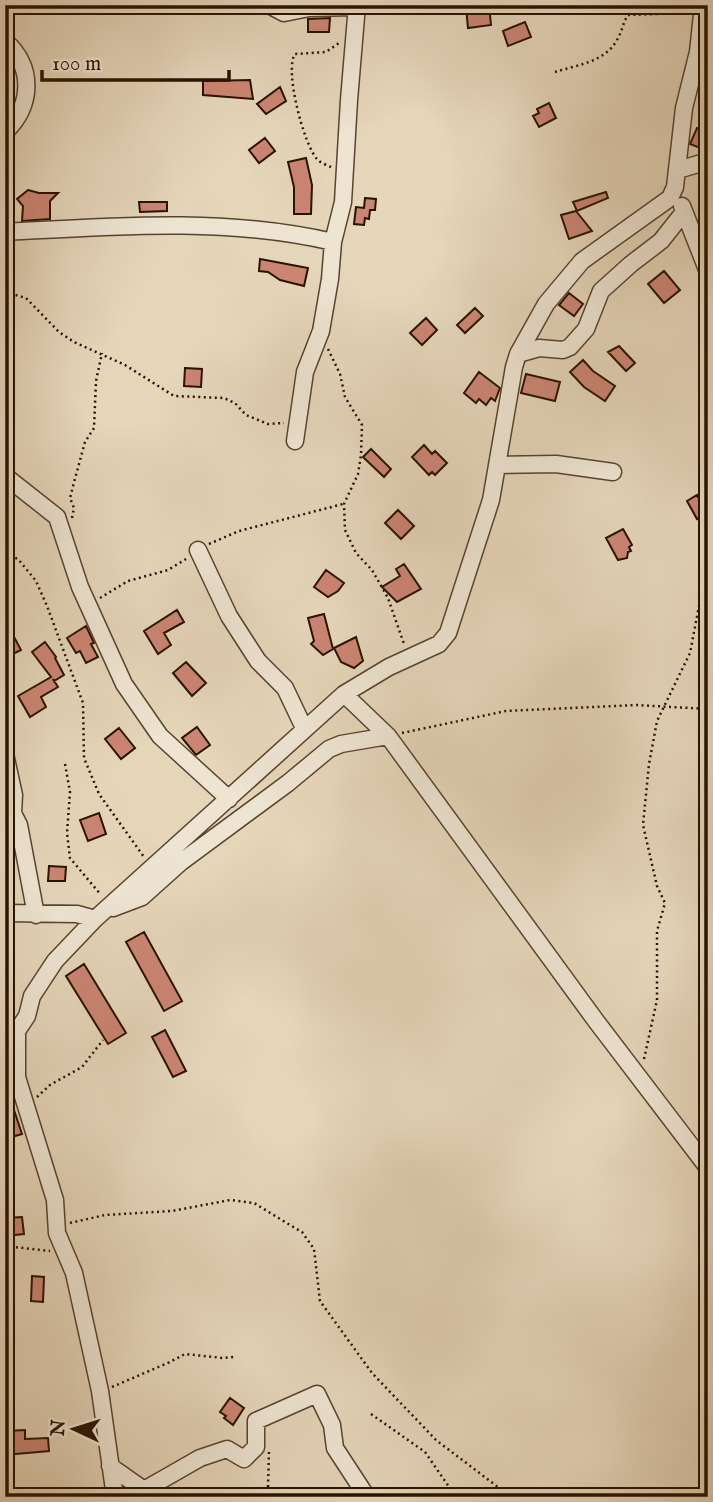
<svg xmlns="http://www.w3.org/2000/svg" width="713" height="1502" viewBox="0 0 713 1502" font-family="'IM FELL English',serif">
  <style>
    .building { fill: #cb8573; stroke: #291201; stroke-width: 2 }
    .lines { fill: none; stroke-linecap: round; stroke-linejoin: round }
    .minor-casing { stroke: #58432f; stroke-width: 19 }
    .path { stroke: #291201; stroke-width: 2.5; stroke-dasharray: 2 3.5; stroke-linecap: butt }
    .minor { stroke: #eee4d2; stroke-width: 16 }
  </style>
  <rect width="100%" height="100%" fill="#e5d5b9"/>
  <filter id="stains"><feTurbulence type="fractalNoise" baseFrequency=".00286" numOctaves="4"/><feColorMatrix values="0 0 0 0 .2 0 0 0 0 .09 0 0 0 0 .02 0 0 0 .5 -.17"/></filter>
  <radialGradient id="worn" r=".72"><stop offset=".6" stop-color="#630" stop-opacity="0"/><stop offset="1" stop-color="#630" stop-opacity=".3"/></radialGradient>
  <!-- building -->
  <path class="building" d="M489,5l2,20 -23,3 -2,-21z
    M330,18l-1,14h-21v-13z
    M525,22l6,15 -23,9 -5,-15z
    M250,80l3,19 -50,-4v-14z
    M280,87l6,14 -20,13 -9,-10z
    M549,103l7,15 -17,9 -6,-11 6,-3 -2,-4z
    M697,128l11,5v18l-18,-7z
    M265,138l10,13 -16,12 -10,-13z
    M306,158l6,27 -1,29h-17v-27l-6,-25z
    M28,190l11,3h19l-8,8v18l-28,2 1,-15 -6,-7z
    M606,192l2,6 -31,13 -4,-9z
    M365,198l11,1 -1,11h-5l-1,9 -4,-1 -1,7 -10,-1 2,-17 8,1z
    M139,202h28v9l-27,1z
    M576,211l16,20 -23,8 -8,-24z
    M260,259l48,9 -4,18 -24,-6 -12,-8 -9,-1z
    M664,271l16,19 -16,13 -16,-19z
    M569,293l14,11 -9,12 -15,-11z
    M475,308l8,8 -18,17 -8,-8z
    M426,318l11,12 -15,15 -12,-12z
    M619,346l16,17 -9,8 -18,-19z
    M583,360l10,11 22,15 -10,15 -21,-14 -14,-15z
    M185,368l17,1 -1,18 -17,-1z
    M479,372l21,16 -5,13 -4,-3 -5,7 -7,-6 -3,4 -12,-10z
    M526,374l34,8 -5,19 -34,-8z
    M424,445l8,9 3,-3 12,12 -12,12 -3,-3 -3,3 -17,-18z
    M371,449l20,20 -7,8 -21,-20z
    M697,495l10,18 -10,6 -10,-18z
    M398,510l16,16 -13,13 -16,-16z
    M623,529l9,16 -3,2 2,4 -3,1 -1,6 -9,2 -12,-22z
    M404,564l17,25 -24,13 -15,-15 18,-11 -4,-7z
    M326,570l18,13 -6,8 -10,6 -14,-10z
    M177,610l7,12 -20,11 7,12 -13,9 -14,-23z
    M324,614l9,35 -10,6 -12,-11 3,-3 -6,-23z
    M5,620l16,30 -16,8z
    M86,626l8,17 -3,1 7,13 -12,6 -6,-12 -4,2 -9,-15z
    M356,637l7,24 -9,7 -13,-6 -7,-14z
    M45,642l11,15 -1,1 9,17 -10,6 -1,-2 5,8 -17,10 5,10 -16,10 -12,-21 33,-19 -19,-25z
    M186,662l20,21 -14,13 -19,-23z
    M197,727l13,18 -14,10 -14,-17z
    M119,728l16,20 -14,11 -16,-20z
    M99,813l7,21 -18,7 -8,-21z
    M49,866l17,1 -1,14h-17z
    M144,932l38,69 -18,10 -38,-69z
    M84,964l42,69 -18,11 -42,-68z
    M165,1030l21,41 -13,6 -21,-40z
    M5,1089h2l15,45 -17,5z
    M22,1217l2,17 -19,2v-18z
    M32,1276l12,1 -1,25 -12,-1z
    M230,1398l14,10 -11,17 -9,-7 2,-2 -6,-4z
    M25,1430v9l23,-1 1,13 -44,4v-24z"/>
  <g class="lines">
    <!-- minor casing -->
    <g class="minor-casing">
      <path id="minor" d="M269,5l15,8 25,-5 44,-1v-2
        M5,41c29,26 28,64 0,91
        M678,170l30,-9
        M682,206l26,66
        M5,232c109,-6 221,-15 328,10
        M518,354l21,-6 24,2 7,-3 16,-18 15,-38 30,-27 30,-23 23,-29
        M295,441l10,-69 16,-41 9,-52 3,-37 10,-40 6,-102 8,-95
        M497,465l59,-1 57,8
        M5,476l52,41 23,70 44,97 36,52 69,63
        M198,550l31,66 29,45 27,27 19,40
        M344,694l44,42 208,285 112,147
        M5,754l9,41 -1,18 6,12 17,90
        M113,908l29,-11 39,-35 107,-79 41,-34 12,-5 47,-8
        M5,913l72,1 18,5
        M110,1466l34,24 56,-32 27,-9 17,10 12,-12v-26l61,-27 15,31 3,23 32,49
        M115,1497l-15,-106 -26,-118 -17,-40 -2,-33 -38,-123v-46l10,-15 5,-20 23,-35 40,-42 249,-225 45,-27 50,-23 9,-11 43,-133 23,-133 4,-13 28,-50 36,-43 88,-63 5,-11 9,-79 14,-56 5,-47"/>
    </g>
    <!-- path -->
    <path class="path" d="M555,72c22,-7 50,-10 62,-32 5,-8 6,-18 11,-25l29,-1 25,-9
      M331,167c-4,-2 -11,-4 -14,-8 -13,-14 -33,-89 -22,-105l31,-2 13,-9
      M698,209l10,3
      M5,292l21,6 33,34 15,10 51,23 49,31 50,2 11,5 11,12 22,9 16,-1
      M328,349l12,25 5,23 17,28 -1,30 -3,19 -14,30 1,26 11,23 16,17 16,28 16,46
      M72,518l2,-10 -4,-10 3,-12 12,-44 9,-14 2,-47 6,-28
      M209,544l30,-13 104,-27
      M5,554l13,5 18,22 11,25 36,97 1,55 15,36 45,63
      M100,598l28,-17 40,-11 18,-11
      M402,733l104,-22 130,-6 72,4
      M65,764l5,28 -3,41 3,25 31,37
      M644,1059l13,-59v-69l8,-28 -8,-17 -14,-61 6,-61 8,-43 33,-68 9,-47 9,-21
      M37,1097l13,-12 32,-18 21,-27
      M70,1223l35,-8 67,-4 58,-11 24,3 36,22 12,7 12,17 6,52 52,72 64,67 75,57
      M5,1246l45,5
      M112,1387l58,-25 15,-8 38,4 11,-1
      M371,1414l54,38 31,45
      M269,1452l-1,35 4,10"/>
    <!-- minor -->
    <use href="#minor" class="minor"/>
  </g>
  <!-- margin -->
  <rect width="713" height="1502" fill="none" stroke="#e5d5b9" stroke-width="28"/>
  <rect x="7" y="7" width="699" height="1488" fill="none" stroke="#291201" stroke-width="3.5"/>
  <rect x="14" y="14" width="685" height="1474" fill="none" stroke="#291201" stroke-width="2"/>
  <!-- north arrow -->
  <g transform="translate(74 1429) rotate(274)" stroke="#eee4d2" stroke-width="5" paint-order="stroke">
  <path d="M0-5L12 26L0 18L-12 26Z" fill="#291201"/>
  <text y="-10" font-size="19" font-weight="bold" text-anchor="middle" fill="#291201">N</text>
  </g>
  <!-- scale -->
  <path d="M42 70v10h187v-10" fill="none" stroke="#291201" stroke-width="3.5"/>
  <text x="52" y="70" font-size="21" fill="#291201" stroke="#eee4d2" stroke-width="5" paint-order="stroke">100 m</text>
  <rect width="100%" height="100%" filter="url(#stains)"/>
  <rect width="100%" height="100%" fill="url(#worn)"/>
</svg>
